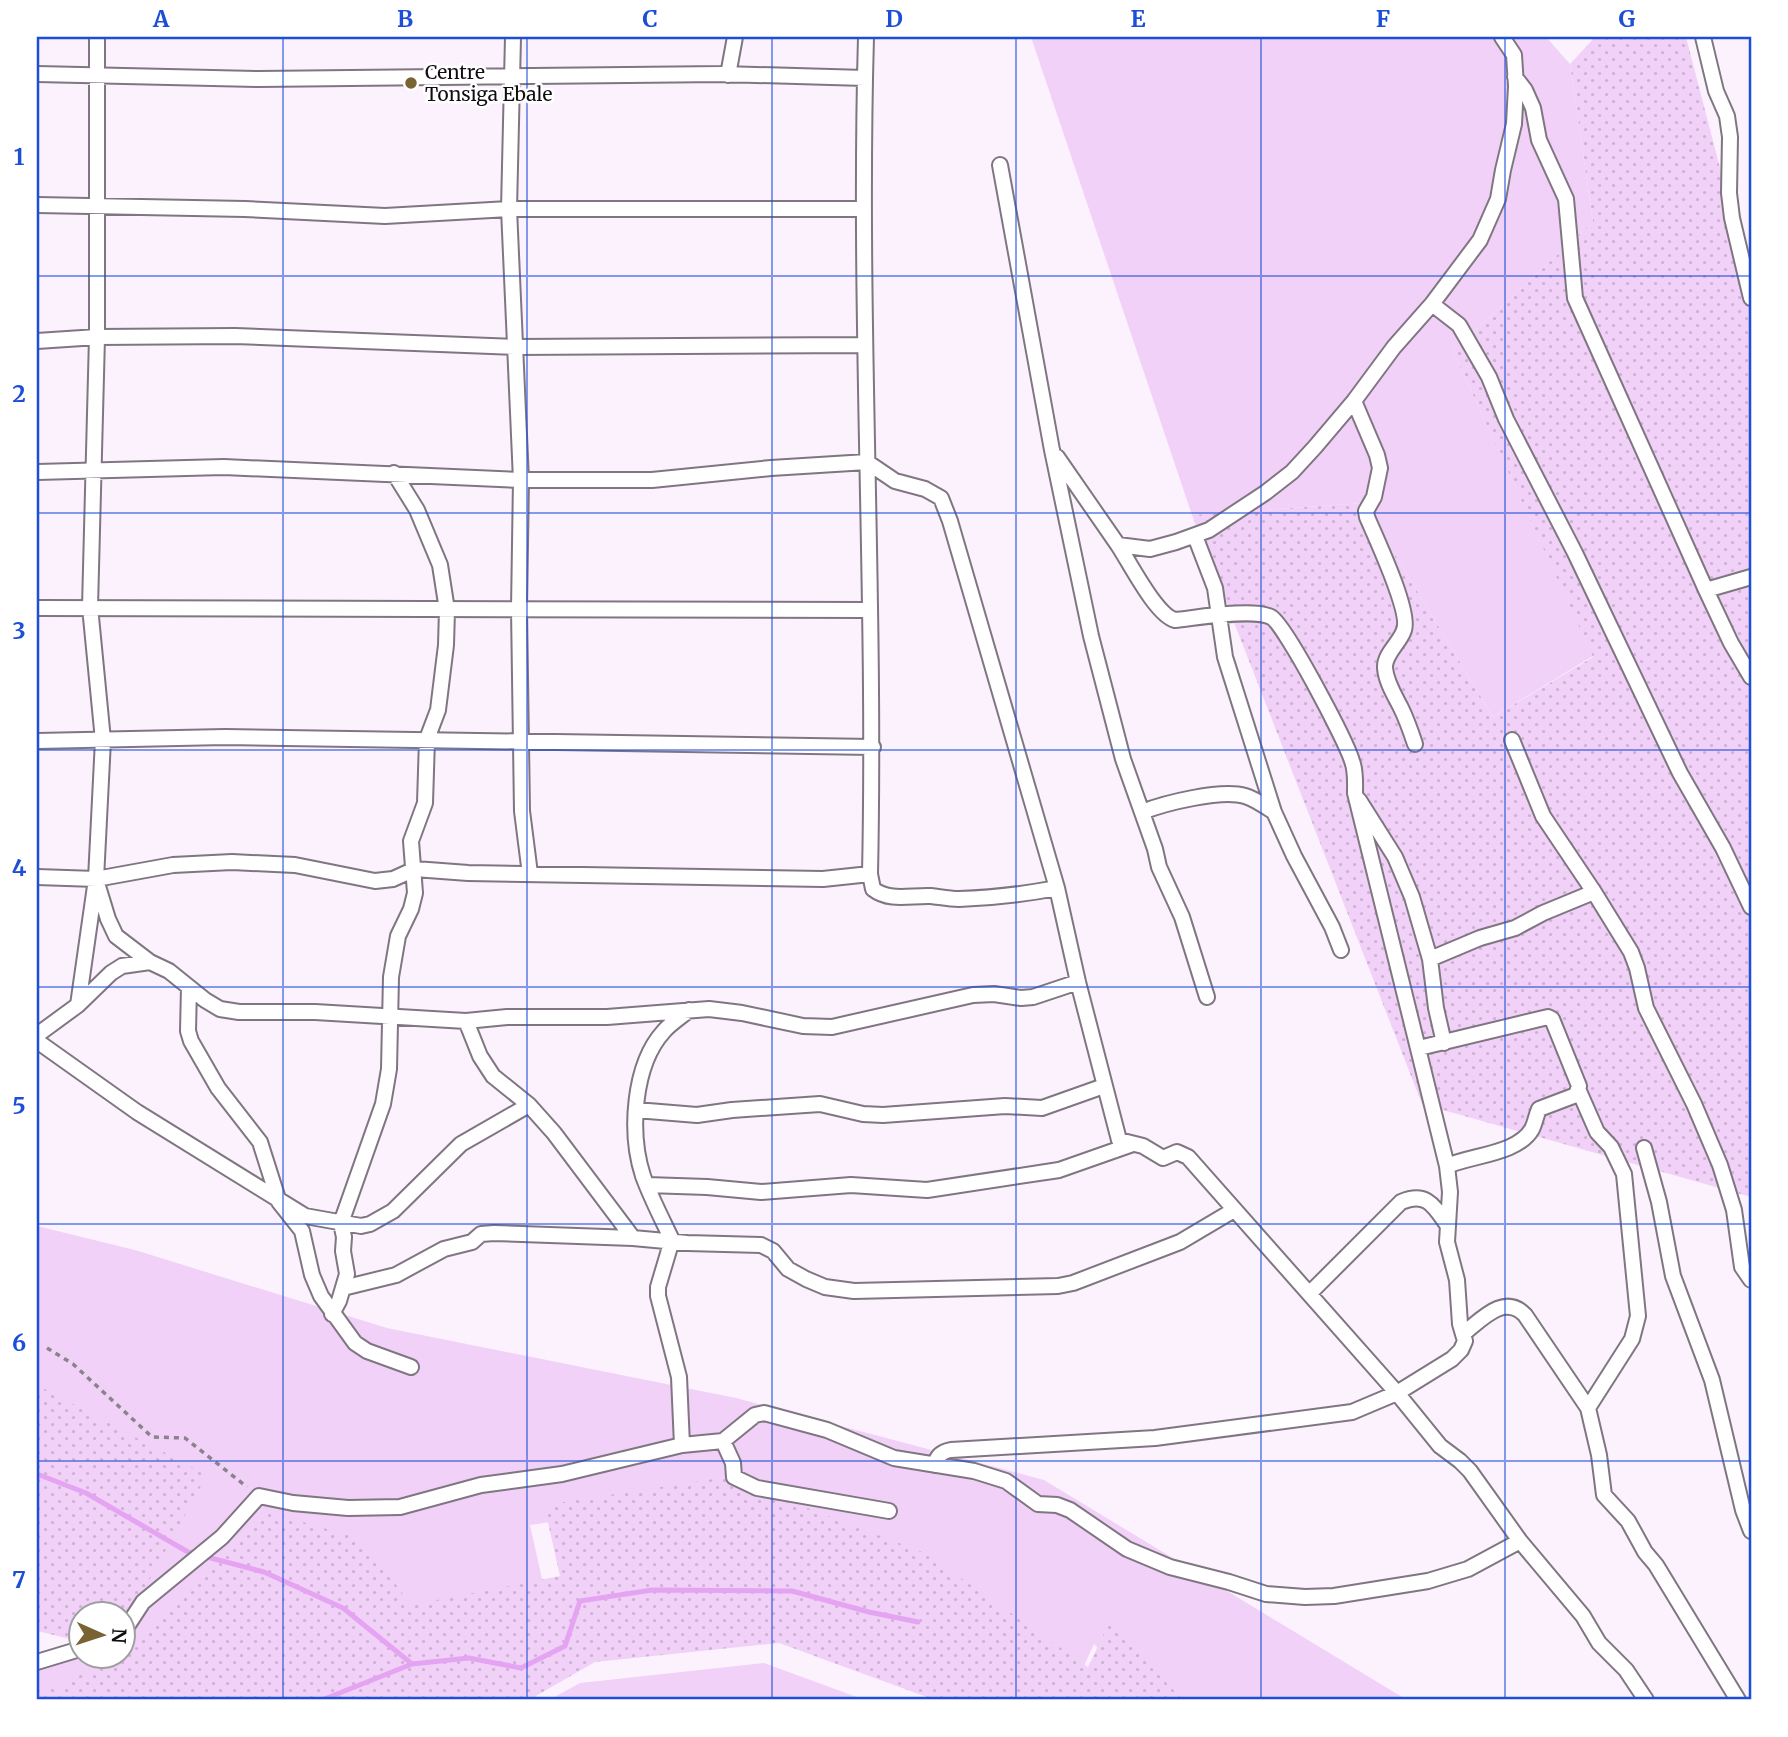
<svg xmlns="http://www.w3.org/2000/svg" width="1788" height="1737" viewBox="0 0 1788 1737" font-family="Merriweather,serif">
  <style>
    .grass { fill: #f1d1f8 }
    .park { fill: url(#park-dots) }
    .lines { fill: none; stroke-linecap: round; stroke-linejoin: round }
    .stream { stroke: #e4a4f2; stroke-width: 5 }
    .minor-casing { stroke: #7f7681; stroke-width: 18 }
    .path { stroke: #8a838b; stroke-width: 3.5; stroke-dasharray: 5 5; stroke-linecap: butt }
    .minor { stroke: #fff; stroke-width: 14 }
    .grid { fill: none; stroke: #1d4ed8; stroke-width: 2; stroke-opacity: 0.55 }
    .poi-dot { fill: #796333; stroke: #fff; stroke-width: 2.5 }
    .labels { text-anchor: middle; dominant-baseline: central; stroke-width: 5; stroke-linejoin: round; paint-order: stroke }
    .poi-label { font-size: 19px; fill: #100d11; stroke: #fff; text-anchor: start }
    .neatline { fill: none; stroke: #1d4ed8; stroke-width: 2.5 }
    .grid-label { font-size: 23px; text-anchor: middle; font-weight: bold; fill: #1d4ed8 }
  </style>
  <defs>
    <pattern id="park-dots" width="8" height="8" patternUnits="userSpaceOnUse" patternTransform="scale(1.75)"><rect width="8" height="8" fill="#f1d1f8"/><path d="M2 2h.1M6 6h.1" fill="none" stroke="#ceb2d4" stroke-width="1.8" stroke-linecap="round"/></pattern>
  </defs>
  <rect width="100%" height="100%" fill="#fcf2fe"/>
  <!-- grass -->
  <path class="grass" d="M1031,37h515l24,27 23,158 -140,129 140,305 -100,61 -129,-214 -172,12z
    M37,1226l98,24 252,78 349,70 308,82 363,220h-258l-55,-56 -20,44 -363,-190 -181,27 16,72 -420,66 -89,37v-45l18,4 25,-4v1h42l1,-35 70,-126 -156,-83z
    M764,1663l101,37h-316l31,-17z"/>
  <!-- park -->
  <path class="park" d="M1595,37h91l65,250v910l-329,-93 -230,-589 172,-12 129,214 100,-60 -140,-306 140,-129 -23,-158z
    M37,1385l170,90 -84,153 -1,-14h-42v23l-10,2 -33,-8z
    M726,1477l199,76 163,114 21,-44 74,77h-248l-156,-57 -184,19 -66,38h-492v-9l24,-6 54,-28 7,-1 1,-4 17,-9 65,-75 63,-56 94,27 49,66 149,-29 -16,-71z"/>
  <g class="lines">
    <!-- stream -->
    <path class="stream" d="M37,1474l49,19 102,59 76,20 79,36 69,56
      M322,1700l90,-36 57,-6 52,10 44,-22 15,-45 72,-11 140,1 77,21 49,10"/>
    <!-- minor casing -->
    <g class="minor-casing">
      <path id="minor" d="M513,37l-4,172 12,271 -2,129 3,202 8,63
        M866,37c-8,279 10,558 4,837l3,15c17,13 38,6 58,7 9,1 18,3 28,3 32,-1 66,-5 98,-11
        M1703,37l13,54 11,25 3,21 -1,56 3,25 19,80
        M37,74l222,5 463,-5 143,4
        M728,75l7,-38
        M1515,77l10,13 8,18 6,32 27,59 9,99 131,292 25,53 20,34
        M1000,165l52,285 39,186 32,123 32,90 4,18 23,50 25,80
        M37,205l208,4 140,7 124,-7h355
        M1432,304l27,21 30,52 17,42 69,134 105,220 43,75 28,59
        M37,341l60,-4 138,-1 280,11 350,-2
        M1354,401l23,54 3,13 -6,29 -8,14 1,6c9,21 44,95 37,113 -4,13 -20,24 -19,38 1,14 10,28 16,40 6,12 10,24 14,36
        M1057,457l61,88 32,4 26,-7 33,-12 56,-37 27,-21 23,-25 39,-46 40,-54 38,-43 48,-64 18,-41 5,-29 11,-46 2,-38 -2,-31 -12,-18
        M37,472l187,-5 297,13h131l119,-12 96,-6 28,19 30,8 16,9 9,23 107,367 21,94 41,158 24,6 20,12 14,-6 11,5 209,236 43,53 20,15 10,10 50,70 63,75 16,27 27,27 20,30
        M1195,536l20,52 10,69 49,155 20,44 38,71 9,23
        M1706,590l45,-13
        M37,608l833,2
        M1512,740l31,76 51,76 37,60 6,16 9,40 48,96 26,61 14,45 8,57 9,13
        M37,741l188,-4 648,10
        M1359,800l36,57 17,40 18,62 6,49 8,35
        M1142,812c23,-9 79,-23 103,-16 10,3 20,10 29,16
        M37,877l59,2 77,-14 59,-3 63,3 80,16 18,-2 22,-10 53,4 355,6 47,-5
        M97,883l11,36 8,17 34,26 19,9 36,29 15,9 19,3h76l151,9 14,35 13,20 36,29 25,28 79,105
        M1430,959l50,-21 35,-10 28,-15 51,-21
        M189,987l-1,44 3,10 27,47 42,54 19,60 23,29 10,44 9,21 34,47 12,8 44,16
        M78,1005l18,-126 7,-139 -13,-133 7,-270v-300
        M466,1021l41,-4h100l102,-8 33,4 61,13 29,1 141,-32 21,-1 27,4 12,-1 45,-15
        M37,1035l41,-30 33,-32 11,-7 28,-4
        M37,1041l100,71 168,104 56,10 9,-2 23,-13 68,-67 68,-39
        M1419,1048l129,-31 4,2 27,67 -3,9 -37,14c-3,7 -4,14 -7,20 -14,25 -60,26 -85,37
        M1579,1091l18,41 14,15 13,27 14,142 -6,23 -44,69
        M636,1110l61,5 35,-5 88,-6 43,10 20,1 122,-9 37,2 62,-22
        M1644,1148l15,54 14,74 39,104 31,130 8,21
        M647,1185l60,2 54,5 90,-7 76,5 132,-20 74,-26
        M343,1288l53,-13 48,-26 28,-7 9,-8 13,-1 139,5 54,5 74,2 12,6 15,18 18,10 19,8 29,4 204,-5 15,-3 107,-41 54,-32
        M1310,1293l91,-91c26,-11 33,4 47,24
        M332,1314l7,-13 8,-27 -4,-23 1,-14 -3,-14 42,-119 6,-35 2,-92 7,-41 13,-27 4,-16 -4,-52 14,-38 2,-64 11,-29 8,-65 1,-35 -7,-45 -23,-55 -23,-37
        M1463,1334c18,-14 41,-41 62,-19l63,93 11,47 5,40 24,26 17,31 11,13 82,135
        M723,1441l10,22 1,14 23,11 132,23
        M682,1445l-3,-68 -21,-81v-9l14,-47c-10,-21 -21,-42 -29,-64 -14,-43 -10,-111 21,-145 7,-8 17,-14 25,-21
        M935,1465c2,-9 6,-13 16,-15l204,-12 197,-26 45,-19 55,-34 9,-9 4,-9 -5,-17 -3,-44 -10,-38 3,-50 -3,-26 -92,-373c0,-11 1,-22 -3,-32 -6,-20 -67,-137 -81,-144 -18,-9 -75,1 -96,3 -19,-5 -45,-57 -57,-75
        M122,1634l21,-32 79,-65 37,-41 34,7 55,5 52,-1 81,-22 81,-11 120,-29 41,-4 32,-26 9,-2 63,17 67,28 80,13 32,10 32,23 19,1 13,5 57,39 43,18 59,15 37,12 39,3 29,-1 94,-15 40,-12 52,-28
        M37,1662l43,-13"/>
    </g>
    <!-- path -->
    <path class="path" d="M47,1348l26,16 79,73 33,1 62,49"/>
    <!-- minor -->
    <use href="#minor" class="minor"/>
  </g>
  <!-- grid -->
  <path class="grid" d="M283,37v1663M527,37v1663M772,37v1663M1016,37v1663M1261,37v1663M1505,37v1663M37,276h1714M37,513h1714M37,750h1714M37,987h1714M37,1224h1714M37,1461h1714"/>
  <!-- markers -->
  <circle class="poi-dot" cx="411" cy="83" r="7"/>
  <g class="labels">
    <!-- poi labels -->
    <g class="poi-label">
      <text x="425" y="72">Centre<tspan x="425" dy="22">Tonsiga Ebale</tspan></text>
    </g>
  </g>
  <!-- border -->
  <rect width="1788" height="1737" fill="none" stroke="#ffffff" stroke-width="77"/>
  <!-- north arrow -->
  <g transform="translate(102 1635) rotate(93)"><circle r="33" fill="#ffffff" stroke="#9f9ea0" stroke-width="2"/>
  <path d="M0-5L12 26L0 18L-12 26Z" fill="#796333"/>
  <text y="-10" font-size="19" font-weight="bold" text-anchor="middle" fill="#100d11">N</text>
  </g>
  <rect x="38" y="38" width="1712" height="1660" class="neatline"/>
  <g class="grid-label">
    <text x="161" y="27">A</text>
    <text x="405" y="27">B</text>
    <text x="650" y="27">C</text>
    <text x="894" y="27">D</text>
    <text x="1138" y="27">E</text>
    <text x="1383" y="27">F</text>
    <text x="1627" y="27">G</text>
    <text x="19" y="165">1</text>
    <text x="19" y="402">2</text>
    <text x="19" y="639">3</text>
    <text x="19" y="876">4</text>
    <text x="19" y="1114">5</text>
    <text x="19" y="1351">6</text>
    <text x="19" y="1588">7</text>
  </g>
</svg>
